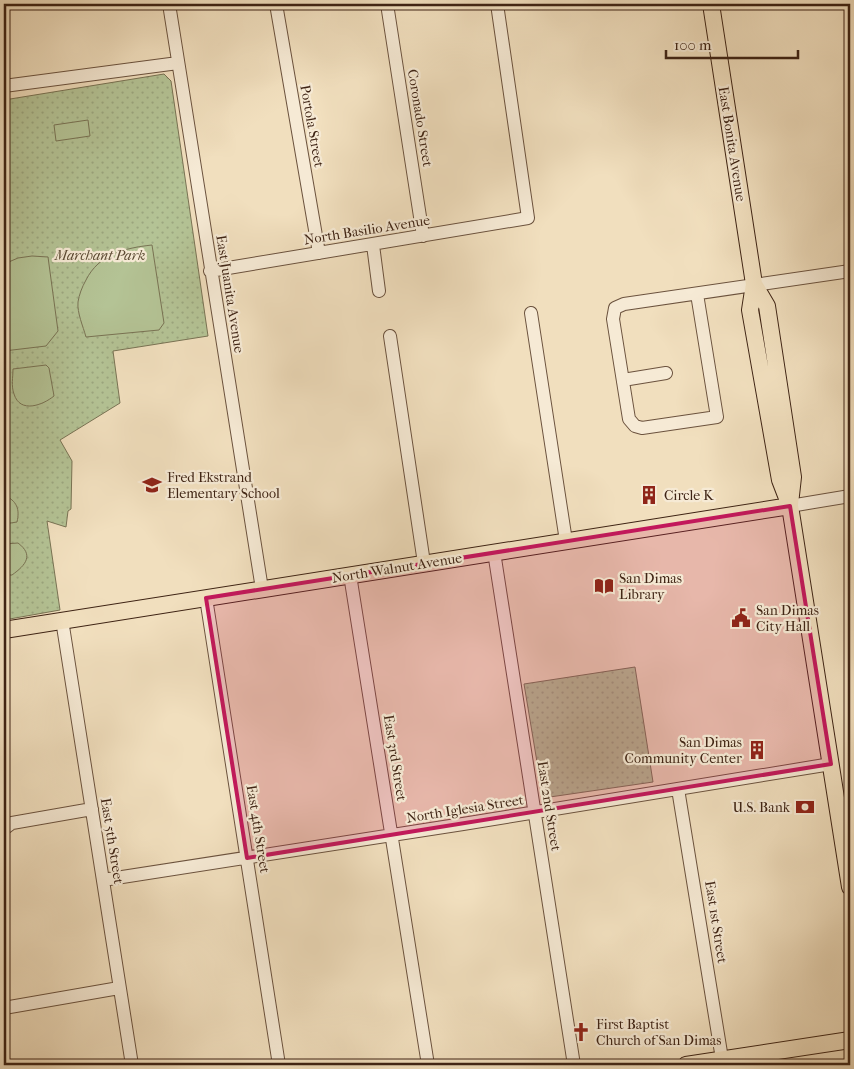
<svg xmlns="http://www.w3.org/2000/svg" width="854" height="1069" viewBox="0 0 854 1069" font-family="'IM FELL French Canon',serif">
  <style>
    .park { fill: url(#park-dots); stroke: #797354 }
    .garden { fill: #b4c395; stroke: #797354 }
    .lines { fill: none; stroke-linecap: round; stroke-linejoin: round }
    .minor-casing { stroke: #6b523e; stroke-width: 14 }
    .major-casing { stroke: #3e2314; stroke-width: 18 }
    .minor { stroke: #f6ead5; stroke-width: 12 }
    .major { stroke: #f1dfbe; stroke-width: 16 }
    .marked { fill: #c2185b; fill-opacity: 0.2; stroke: #c2185b; stroke-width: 4; stroke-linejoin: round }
    .labels { text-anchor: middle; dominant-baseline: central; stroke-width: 4.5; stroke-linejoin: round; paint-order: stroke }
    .street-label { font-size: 14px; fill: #3e2314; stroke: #f6ead5 }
    .park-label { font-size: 14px; font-style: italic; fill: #5c4b34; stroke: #f6ead5 }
    .poi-label { font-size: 14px; fill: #3e2314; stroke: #f6ead5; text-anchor: start }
  </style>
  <defs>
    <pattern id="park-dots" width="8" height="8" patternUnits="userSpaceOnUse" patternTransform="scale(1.25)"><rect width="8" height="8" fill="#b4c395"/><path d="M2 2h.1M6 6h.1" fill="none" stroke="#9ca780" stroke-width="1.8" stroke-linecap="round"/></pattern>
  </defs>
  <rect width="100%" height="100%" fill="#f1dfbe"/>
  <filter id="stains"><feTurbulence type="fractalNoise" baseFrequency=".004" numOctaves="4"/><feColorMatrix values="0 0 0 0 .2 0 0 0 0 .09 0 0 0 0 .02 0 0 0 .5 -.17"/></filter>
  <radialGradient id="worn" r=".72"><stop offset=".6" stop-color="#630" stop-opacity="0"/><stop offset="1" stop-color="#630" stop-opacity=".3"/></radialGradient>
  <!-- park -->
  <path class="park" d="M164,74l7,7 37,255 -95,15 7,52 -60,37 12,21 -1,48 -3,2 -2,16 -19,-6 13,89 -56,10v-520z
    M635,667l18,115 -110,16 -19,-114z"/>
  <!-- garden -->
  <path class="garden" d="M88,120l2,16 -34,5 -2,-16z
    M152,245l12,78 -5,7 -73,7c-3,-11 -9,-24 -8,-35 1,-7 4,-15 8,-22 13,-26 39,-32 66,-35z
    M32,256l16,1 10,74 -12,15 -42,5v-87l14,-6z
    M46,365l3,3 5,28c-11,9 -34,18 -40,-2 -3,-8 -1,-17 -1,-25z
    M4,495c13,6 16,14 13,27l-13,2z
    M18,543c16,12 8,22 -6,32h-8v-31z"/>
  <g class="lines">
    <!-- minor casing -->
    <g class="minor-casing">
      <path id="minor" d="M169,4l93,585
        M276,4l43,249
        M387,4l36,232
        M4,86l174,-23
        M373,245l6,46
        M210,271l318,-53 -31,-214
        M697,294l20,123 -75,11 -7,-2 -6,-7 -16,-100 2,-11 9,-4 226,-33
        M531,313l35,228
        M390,336l34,227
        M623,380l43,-7
        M790,506l60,-10
        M494,552l80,513
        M350,575l78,490
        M206,598l73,467
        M62,620l70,445
        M678,789l45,276
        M4,829l8,-6 80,-14
        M103,880l360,-56 368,-60
        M4,1008l115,-20"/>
    </g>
    <!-- major casing -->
    <g class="major-casing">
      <path id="major" d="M711,4l43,280 -4,26 30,170 10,26 60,381
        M754,284l13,22 26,171 -3,27
        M4,630l786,-124
        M686,1065l164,-25"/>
    </g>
    <!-- minor -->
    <use href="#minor" class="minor"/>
    <!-- major -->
    <use href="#major" class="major"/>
  </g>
  <!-- marked area -->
  <path class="marked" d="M790,506l41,258 -584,94 -41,-260z"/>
  <!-- icons -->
  <defs>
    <g id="school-bare" transform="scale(1.5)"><path d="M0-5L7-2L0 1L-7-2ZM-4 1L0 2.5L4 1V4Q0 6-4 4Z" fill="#8f2418" stroke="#f6ead5" stroke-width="2.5" paint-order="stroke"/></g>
    <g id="building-bare" transform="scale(1.5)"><path d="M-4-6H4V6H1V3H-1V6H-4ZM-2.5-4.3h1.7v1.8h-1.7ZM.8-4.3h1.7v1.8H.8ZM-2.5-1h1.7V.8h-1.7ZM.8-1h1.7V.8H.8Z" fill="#8f2418" stroke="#f6ead5" stroke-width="2.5" paint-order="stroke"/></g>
    <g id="library-bare" transform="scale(1.5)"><path d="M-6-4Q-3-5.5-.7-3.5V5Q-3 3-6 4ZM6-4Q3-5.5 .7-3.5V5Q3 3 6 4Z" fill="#8f2418" stroke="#f6ead5" stroke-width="2.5" paint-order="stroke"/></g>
    <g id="civic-bare" transform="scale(1.5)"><path d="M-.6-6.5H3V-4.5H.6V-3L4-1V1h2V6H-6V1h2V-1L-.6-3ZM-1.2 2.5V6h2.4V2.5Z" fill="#8f2418" stroke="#f6ead5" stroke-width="2.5" paint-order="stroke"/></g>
    <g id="bank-bare" transform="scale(1.5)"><path d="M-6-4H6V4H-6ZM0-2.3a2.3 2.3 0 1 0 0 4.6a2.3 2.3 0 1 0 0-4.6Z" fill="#8f2418" stroke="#f6ead5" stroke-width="2.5" paint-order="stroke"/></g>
    <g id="church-bare" transform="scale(1.5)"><path d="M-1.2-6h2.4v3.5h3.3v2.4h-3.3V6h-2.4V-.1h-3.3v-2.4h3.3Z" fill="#8f2418" stroke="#f6ead5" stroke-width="2.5" paint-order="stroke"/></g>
  </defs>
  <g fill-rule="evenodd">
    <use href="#school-bare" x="152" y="485"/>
    <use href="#building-bare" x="649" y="495"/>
    <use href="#library-bare" x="604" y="586"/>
    <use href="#civic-bare" x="741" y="618"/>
    <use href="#building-bare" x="757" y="750"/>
    <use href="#bank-bare" x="805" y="807"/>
    <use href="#church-bare" x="581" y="1032"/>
  </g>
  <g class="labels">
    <!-- street labels -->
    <g class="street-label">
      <text transform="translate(420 118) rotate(81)">Coronado Street</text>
      <text transform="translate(312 126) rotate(80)">Portola Street</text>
      <text transform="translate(732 144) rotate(81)">East Bonita Avenue</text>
      <text transform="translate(367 230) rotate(-9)">North Basilio Avenue</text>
      <text transform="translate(230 294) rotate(81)">East Juanita Avenue</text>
      <text transform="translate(397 568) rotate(-9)">North Walnut Avenue</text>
      <text transform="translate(395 758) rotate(81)">East 3rd Street</text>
      <text transform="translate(549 806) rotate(81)">East 2nd Street</text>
      <text transform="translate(465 809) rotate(-9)">North Iglesia Street</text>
      <text transform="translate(258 829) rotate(81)">East 4th Street</text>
      <text transform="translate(112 841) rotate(81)">East 5th Street</text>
      <text transform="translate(716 922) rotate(81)">East 1st Street</text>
    </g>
    <!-- park labels -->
    <g class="park-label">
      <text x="100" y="255">Marchant Park</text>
    </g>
    <!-- poi labels -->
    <g class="poi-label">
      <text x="167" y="477">Fred Ekstrand<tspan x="167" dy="16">Elementary School</tspan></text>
      <text x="664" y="495">Circle K</text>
      <text x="619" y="578">San Dimas<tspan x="619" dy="16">Library</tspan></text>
      <text x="756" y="610">San Dimas<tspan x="756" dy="16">City Hall</tspan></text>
      <text x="742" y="742" text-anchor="end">San Dimas<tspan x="742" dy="16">Community Center</tspan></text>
      <text x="790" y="807" text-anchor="end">U.S. Bank</text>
      <text x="596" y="1024">First Baptist<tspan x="596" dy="16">Church of San Dimas</tspan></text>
    </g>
  </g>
  <!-- margin -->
  <rect width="854" height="1069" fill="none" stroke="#f1dfbe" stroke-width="20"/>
  <rect x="5" y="5" width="844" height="1059" fill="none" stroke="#3e2314" stroke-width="2.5"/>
  <rect x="10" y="10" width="834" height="1049" fill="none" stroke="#3e2314"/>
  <!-- scale -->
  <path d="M666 50v8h132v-8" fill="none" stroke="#3e2314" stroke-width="2.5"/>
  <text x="674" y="50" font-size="15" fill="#3e2314" stroke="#f6ead5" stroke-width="4" paint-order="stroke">100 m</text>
  <rect width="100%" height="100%" filter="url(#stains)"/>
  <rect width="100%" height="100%" fill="url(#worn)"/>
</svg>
